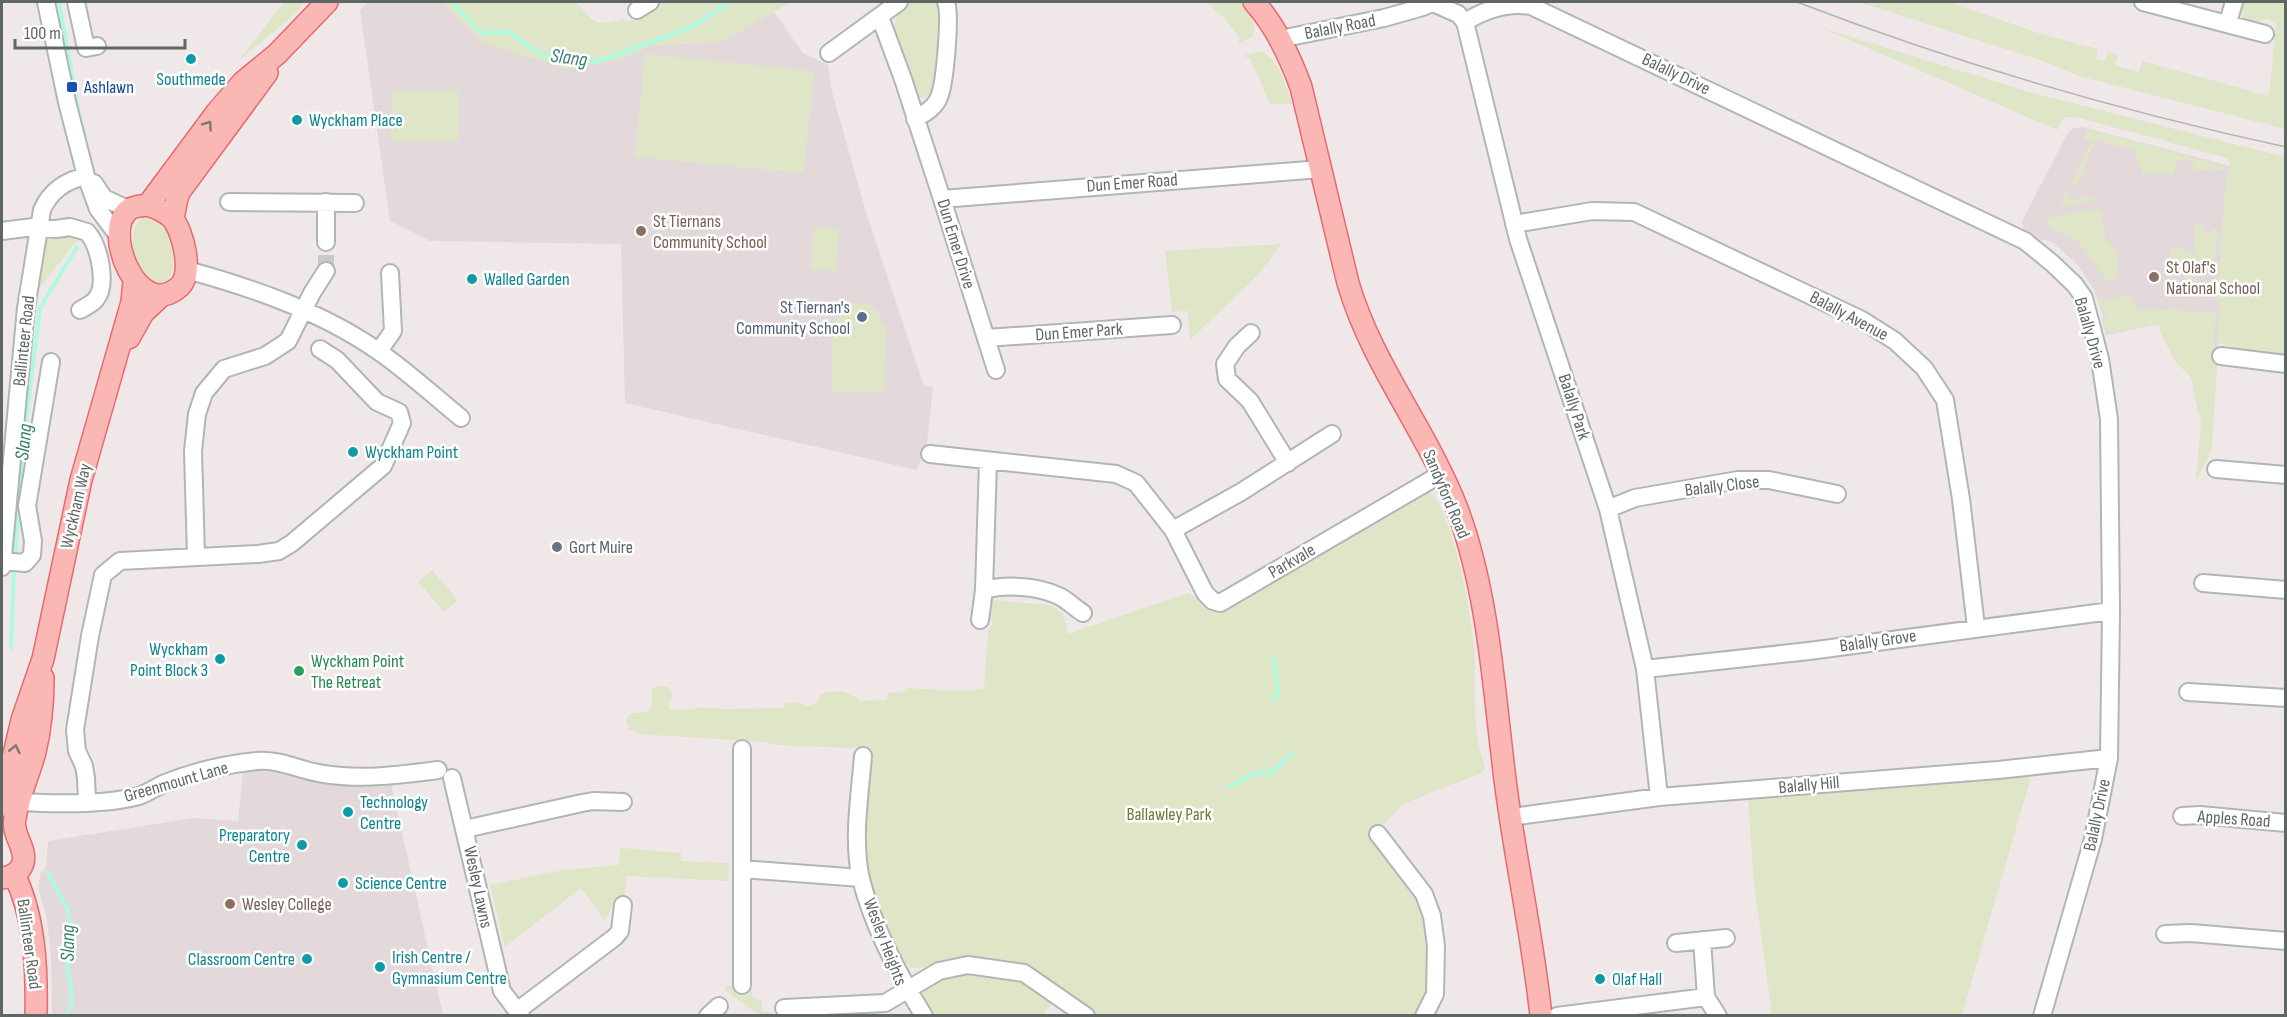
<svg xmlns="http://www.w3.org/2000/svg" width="2287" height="1017" viewBox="0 0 2287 1017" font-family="'Sofia Sans Condensed',sans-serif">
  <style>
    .education { fill: #e3d9da }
    .green { fill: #dfe5c7 }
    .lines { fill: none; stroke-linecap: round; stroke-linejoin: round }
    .stream { stroke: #aff9df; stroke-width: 4 }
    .minor-tunnel { stroke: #ccc8c7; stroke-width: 16; stroke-dasharray: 16 8; stroke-linecap: butt }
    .minor-casing { stroke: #b0b6b6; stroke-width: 20 }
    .major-casing { stroke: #e86972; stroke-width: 24 }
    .minor { stroke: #fff; stroke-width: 16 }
    .major { stroke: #fab7b3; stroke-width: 21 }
    .tram { stroke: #b2b3b3; stroke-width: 1.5 }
    .oneway { stroke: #7e7775 }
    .culture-dot { fill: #0f9aa8; stroke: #fff; stroke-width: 2 }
    .transit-dot { fill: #1a4fb4; stroke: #fff; stroke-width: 2 }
    .education-dot { fill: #8d6e63; stroke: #fff; stroke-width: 2 }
    .service-dot { fill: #5c6f8a; stroke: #fff; stroke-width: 2 }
    .worship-dot { fill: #6b7280; stroke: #fff; stroke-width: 2 }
    .leisure-dot { fill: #2e9e5b; stroke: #fff; stroke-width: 2 }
    .labels { text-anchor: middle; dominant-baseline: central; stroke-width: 5; stroke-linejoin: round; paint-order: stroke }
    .street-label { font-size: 18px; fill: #5f6765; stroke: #fff }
    .culture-label { font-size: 18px; fill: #0d838f; stroke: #fff; text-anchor: start }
    .transit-label { font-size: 18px; fill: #164399; stroke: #fff; text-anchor: start }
    .education-label { font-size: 18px; fill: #785e54; stroke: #fff; text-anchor: start }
    .service-label { font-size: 18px; fill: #4e5e75; stroke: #fff; text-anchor: end }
    .worship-label { font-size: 18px; fill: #5b616d; stroke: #fff; text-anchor: start }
    .leisure-label { font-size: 18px; fill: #27864d; stroke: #fff; text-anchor: start }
    .park-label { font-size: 18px; fill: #6a7c39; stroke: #fff }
    .water-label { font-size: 20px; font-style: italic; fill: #3b816d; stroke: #fff }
  </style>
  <rect width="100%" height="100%" fill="#f0e8e8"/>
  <!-- education -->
  <path class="education" d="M369,2h72l43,41 136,17 30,-14 71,-5 53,-29 29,41 25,12 3,23 35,124 58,174 9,1 -6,56 -10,27 -292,-67 -4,-159 -191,-3 -40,-20 -30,-211z
    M2083,127l147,39 -16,245h-16l-7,-34 -15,-15 -14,-26 -3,-12 -53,11 -4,-14 1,-4 -9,-27 -17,-26 -25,-22 -12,-3 -16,-9 -2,-9 46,-88 6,-5z
    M259,769l11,1 51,10 69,-1 53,236h-391l-1,-59 -4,-36 -9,-33 3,-15 5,-5 2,-26 145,-23 45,3 5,-49z"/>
  <!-- green -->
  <path class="green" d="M284,2h22l-18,18 -50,41z
    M441,2h135c20,22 18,25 48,16l3,4 32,-20h131l-16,10 -53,29 -71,5 -30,14 -54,9 -82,-26z
    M904,2h32c9,21 4,75 -8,95l-9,1 -5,-3 -21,-66 5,-17z
    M1206,2h36l11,14 -2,3 4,9 -3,9 -14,7 2,-6 -16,-20z
    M1858,2h91l92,32 57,15 -2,10 9,2 3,-9 10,3 -3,10 24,7 3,-11 127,35 7,-74 -11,-3 -6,4 -17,-4 -4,-8 1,-9h46v127l-206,-53 -39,-16z
    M1822,28l207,64 256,65v201l-42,-7 -26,-9 3,-37 -3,-6 9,-121 4,-12 -3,-8 -147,-40 -16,-1 -7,13z
    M1257,52c21,0 29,35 35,52h-22l-20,-46 -8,-2z
    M645,54l169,17 -10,102 -169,-16z
    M392,90h67v51h-68z
    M2088,129l137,37 -3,4 -15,-1 -14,3v-11l-17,-1 -2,14h-31l-10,-24 -36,-10 -12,24 -3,14 -10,8 -5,14 26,-3v4l-33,6 32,-65 -9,-4z
    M2090,209l10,2 6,30c14,6 14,24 9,37l-8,4 -28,-40 -33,-18 2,-6z
    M145,215c5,2 14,4 18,7 14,13 15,52 0,64l-19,-6c-9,-20 -21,-49 1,-65z
    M2195,224h7l3,10h7v-5h6l-4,36 -21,-1 -2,25h-7v-27h-14l1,-14h14v5h10z
    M814,227l25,2 -3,42 -25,-2z
    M61,233l24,3 -11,8 -37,47 9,-48 4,-8z
    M1281,244l-21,29 -70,67 -2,-29 -16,1 -7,-61z
    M2130,296l9,15 17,-2 60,4 -3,41 4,1 -5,93c-3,11 -11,19 -14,31h-2l5,-58 -10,-44 -15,-15 -14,-26 -3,-12 -51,9 -4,-12 2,-4 -8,-16z
    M855,303h11l9,4 8,19h3l-2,67 -52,-1 1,-67 3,-1c2,-12 6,-18 19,-21z
    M1429,492c24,16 46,138 46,169 0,25 -1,62 4,86 2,8 5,15 6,22l-5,5 -46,17 -33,15 -14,16 -17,14 44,50 16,47 -2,58 -11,24 -317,1 -54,-40 -35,-15 -24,-4 -17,1 -28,4 -20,6h-11l-17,-18 -11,-22 -16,-64 -1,-69 5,-46 -93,-4 -14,-3 -126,-8 -1,-2 -10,-2 3,-3 -3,-2v-7l5,-5 15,-1 5,-6v-17l4,-3 12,1c6,7 5,10 0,17l2,6 23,-1 7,-2 26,2 57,-1 2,-5 11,-1 13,4 9,-3 3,-9 6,-2 14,-1 11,4 8,6 27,-1 1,-7 14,-1 5,-4 55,3 22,-2 4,-58 5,-8 -7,-10 3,-13 62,5 12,9 5,20 120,-41 35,20 160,-96z
    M432,570l26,30 -14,12 -26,-30z
    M2032,773l-70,242h-190l-18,-131 -6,-84z
    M620,848l61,5v8l48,2 -1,18 -102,-5 -1,29 -12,-1 -8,17 -24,-33 -76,59 -15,-62 74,-15 55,-5z
    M975,971l33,5 22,7 25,17 -13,15 -107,1 -12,-18 1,-11 5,-6z
    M726,986l25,1 2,10 9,4v10l20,4h-23l-33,-24z"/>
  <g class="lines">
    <!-- stream -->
    <path class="stream" d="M59,2l21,117 5,16
      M452,2l29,31 27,-1 34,23 55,7 95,-35 37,-25
      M15,557l7,-105 18,-144 37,-61
      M11,648l3,-80
      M1274,700l4,-8 -4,-33
      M1229,787l26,-14h16l22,-21
      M48,873l19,35 4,17 -4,42 5,25 -1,15 -6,9"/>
    <!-- minor-tunnel -->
    <path class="minor-tunnel" d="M326,271v-29"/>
    <!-- minor casing -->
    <g class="minor-casing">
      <path id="minor" d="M46,2l21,100 19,74 12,33 21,28
        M76,2l10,46 11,-2
        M2143,2l122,32
        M1433,3l25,11 7,8c21,-13 42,-20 66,-16l494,235 27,22 23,22 9,13 16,61 9,60 2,192 -2,147 -16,81 -51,177
        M637,10l13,-8
        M880,17l23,62 39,120 54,171
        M1465,22l53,217 90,270 37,160 14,128
        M2228,22l6,-20
        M1280,39l104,-21 39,-11 11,-5
        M829,53l70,-51
        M915,119c9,-5 21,-12 24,-22 6,-13 12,-83 7,-95
        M94,183l10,15 26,12
        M942,199l379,-30
        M229,202l126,1
        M1514,224l78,-13 42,1 228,108 33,21 29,27 21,32 16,99 15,128
        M2,231l31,-4 23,2 14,-2 17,5c12,13 21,52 9,67 -4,5 -11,8 -16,11
        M326,242v-40
        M187,270c66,18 135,42 191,81 29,20 56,45 83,67
        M1251,333l-14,13 -12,18 2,15 23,22 38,62
        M986,338l186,-13
        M379,351l14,-20 -3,-58
        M2221,356l65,8
        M930,454l186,20 20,9 37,47 32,63 8,8 7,2 221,-129
        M2216,469l70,6
        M1608,509l27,-11 103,-18h31l68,14
        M1173,530l68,-38 91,-58
        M196,557l-3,-106 4,-37 7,-21 20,-24 41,-13 23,-15 24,-48 14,-22
        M2,561l23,2 7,-8 1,-14 -6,-35 24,-144
        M2,567l24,-259 16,-98c8,-19 25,-30 44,-34
        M2203,583l83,7
        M984,590c23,-6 53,-4 75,6 8,4 16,12 24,17
        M980,620l4,-30 4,-129
        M1645,669l164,-18 302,-40
        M2188,692l98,6
        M863,756c-3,39 -11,84 -2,123 12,48 37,95 63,137
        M452,778l50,213 19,25
        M87,801l-1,-23 -2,-12 -7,-15 -2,-21 15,-94 13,-61 17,-14 138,-7 21,-3 13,-8 91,-77 19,-43 -3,-11 -22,-10 -40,-42 -17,-11
        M20,802c35,2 85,3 119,-6 8,-3 16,-8 24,-12 29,-12 63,-20 94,-23 23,-2 44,10 67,13 38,6 76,1 114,-4
        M2182,816l18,-1 86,8
        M1511,817l148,-20 339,-27 111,-12
        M465,829l117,-26 11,-2 30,1
        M1378,834l46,60 8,22 4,30 -1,48 -11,22
        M742,869l119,9
        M2165,934l26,-1 95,8
        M1702,940l4,57 12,19
        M1676,943l50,-5
        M742,985v-236
        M784,1008l101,-5 54,-32 29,-6 56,8 62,43
        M517,1011l98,-74 5,-6 3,-26
        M708,1016l11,-10
        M1557,1016l149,-19"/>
    </g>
    <!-- major casing -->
    <g class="major-casing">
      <path id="major" d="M1254,2c22,24 36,55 47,85l47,196c24,82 80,149 110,228 32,88 36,185 48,276 10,77 27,152 35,229
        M148,205l69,-93 26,-30 34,-28 50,-52
        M148,205c9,3 17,6 24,13 11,13 22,56 7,69 -41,36 -79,-59 -49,-78 5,-3 12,-3 18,-4z
        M173,219l4,-21 3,-7 87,-118
        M129,338l14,-25 19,-18
        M2,805l20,-85 21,-61 38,-179 51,-178 2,-21
        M14,874c21,43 23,94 22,142
        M2,878c9,-1 18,-5 21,-15 4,-16 -12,-28 -8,-45 4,-22 14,-44 20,-66 6,-25 8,-48 8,-74"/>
    </g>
    <!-- minor -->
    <use href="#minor" class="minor"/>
    <!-- major -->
    <use href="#major" class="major"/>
    <!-- tram -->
    <path class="tram" d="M1797,2c158,61 323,109 489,145"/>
  </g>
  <!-- one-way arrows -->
  <defs><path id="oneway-chevron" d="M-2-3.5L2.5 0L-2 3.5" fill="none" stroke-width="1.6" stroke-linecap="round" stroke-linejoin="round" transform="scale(1.5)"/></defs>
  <g class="oneway">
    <use href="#oneway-chevron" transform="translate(208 125) rotate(-55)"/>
    <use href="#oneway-chevron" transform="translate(15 749) rotate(-77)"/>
  </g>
  <!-- markers -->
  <g class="culture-dot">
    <circle cx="191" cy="59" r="6"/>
    <circle cx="297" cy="120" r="6"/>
    <circle cx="472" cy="279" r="6"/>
    <circle cx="353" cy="452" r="6"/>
    <circle cx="220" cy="659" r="6"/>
    <circle cx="348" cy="812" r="6"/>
    <circle cx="302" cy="845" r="6"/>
    <circle cx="343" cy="883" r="6"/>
    <circle cx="307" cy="959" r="6"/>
    <circle cx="380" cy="967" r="6"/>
    <circle cx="1600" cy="979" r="6"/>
  </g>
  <rect class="transit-dot" x="66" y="81" width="12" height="12" rx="3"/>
  <g class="education-dot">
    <circle cx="641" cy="231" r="6"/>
    <circle cx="2154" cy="277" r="6"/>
    <circle cx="230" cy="904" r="6"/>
  </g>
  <circle class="service-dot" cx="862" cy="317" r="6"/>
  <circle class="worship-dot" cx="557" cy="547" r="6"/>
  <circle class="leisure-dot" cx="299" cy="671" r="6"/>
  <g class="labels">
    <!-- street labels -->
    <g class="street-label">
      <text transform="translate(1340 27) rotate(-11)">Balally Road</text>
      <text transform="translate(1676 74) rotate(26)">Balally Drive</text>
      <text transform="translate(1132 183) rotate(-4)">Dun Emer Road</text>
      <text transform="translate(956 244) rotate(73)">Dun Emer Drive</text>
      <text transform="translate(1849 316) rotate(28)">Balally Avenue</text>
      <text transform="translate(1079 332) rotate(-4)">Dun Emer Park</text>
      <text transform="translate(2090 333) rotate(74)">Balally Drive</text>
      <text transform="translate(24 341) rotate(-84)">Ballinteer Road</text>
      <text transform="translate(1574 407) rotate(72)">Balally Park</text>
      <text transform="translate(1722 486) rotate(-7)">Balally Close</text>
      <text transform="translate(1446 494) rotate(67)">Sandyford Road</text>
      <text transform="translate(76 506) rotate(-77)">Wyckham Way</text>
      <text transform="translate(1292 561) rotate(-30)">Parkvale</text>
      <text transform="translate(1878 641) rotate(-8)">Balally Grove</text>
      <text transform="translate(176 782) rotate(-16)">Greenmount Lane</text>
      <text transform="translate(1809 785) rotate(-5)">Balally Hill</text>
      <text transform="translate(2097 815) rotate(-78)">Balally Drive</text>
      <text transform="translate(2234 819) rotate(4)">Apples Road</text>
      <text transform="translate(478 887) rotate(78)">Wesley Lawns</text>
      <text transform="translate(885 942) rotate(69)">Wesley Heights</text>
      <text transform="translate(29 944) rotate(82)">Ballinteer Road</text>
    </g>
    <!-- culture labels -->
    <g class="culture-label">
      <text x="191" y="79" text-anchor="middle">Southmede</text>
      <text x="309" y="120">Wyckham Place</text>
      <text x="484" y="279">Walled Garden</text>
      <text x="365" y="452">Wyckham Point</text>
      <text x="208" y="649" text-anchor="end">Wyckham<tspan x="208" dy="21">Point Block 3</tspan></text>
      <text x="360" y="802">Technology<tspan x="360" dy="21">Centre</tspan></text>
      <text x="290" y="835" text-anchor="end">Preparatory<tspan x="290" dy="21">Centre</tspan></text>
      <text x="355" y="883">Science Centre</text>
      <text x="392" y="957">Irish Centre /<tspan x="392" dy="21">Gymnasium Centre</tspan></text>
      <text x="295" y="959" text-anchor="end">Classroom Centre</text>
      <text x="1612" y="979">Olaf Hall</text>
    </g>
    <!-- transit labels -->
    <g class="transit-label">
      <text x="84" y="87">Ashlawn</text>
    </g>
    <!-- education labels -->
    <g class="education-label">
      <text x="653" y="221">St Tiernans<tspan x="653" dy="21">Community School</tspan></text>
      <text x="2166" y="267">St Olaf's<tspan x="2166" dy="21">National School</tspan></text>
      <text x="242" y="904">Wesley College</text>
    </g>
    <!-- service labels -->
    <g class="service-label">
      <text x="850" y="307">St Tiernan's<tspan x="850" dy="21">Community School</tspan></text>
    </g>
    <!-- worship labels -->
    <g class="worship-label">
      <text x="569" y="547">Gort Muire</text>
    </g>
    <!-- leisure labels -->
    <g class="leisure-label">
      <text x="311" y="661">Wyckham Point<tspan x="311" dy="21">The Retreat</tspan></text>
    </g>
    <!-- park labels -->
    <g class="park-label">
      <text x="1169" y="814">Ballawley Park</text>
    </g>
    <!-- water labels -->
    <g class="water-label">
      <text transform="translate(569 58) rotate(8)">Slang</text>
      <text transform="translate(24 442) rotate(-84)">Slang</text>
      <text transform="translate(68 943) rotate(-89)">Slang</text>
    </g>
  </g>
  <!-- border -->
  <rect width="2287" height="1017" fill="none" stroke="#5f6765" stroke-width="6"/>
  <!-- scale -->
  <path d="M15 39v9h170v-9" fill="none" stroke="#5f6765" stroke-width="3"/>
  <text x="24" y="39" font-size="18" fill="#5f6765" stroke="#ffffff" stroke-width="4.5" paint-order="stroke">100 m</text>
</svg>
